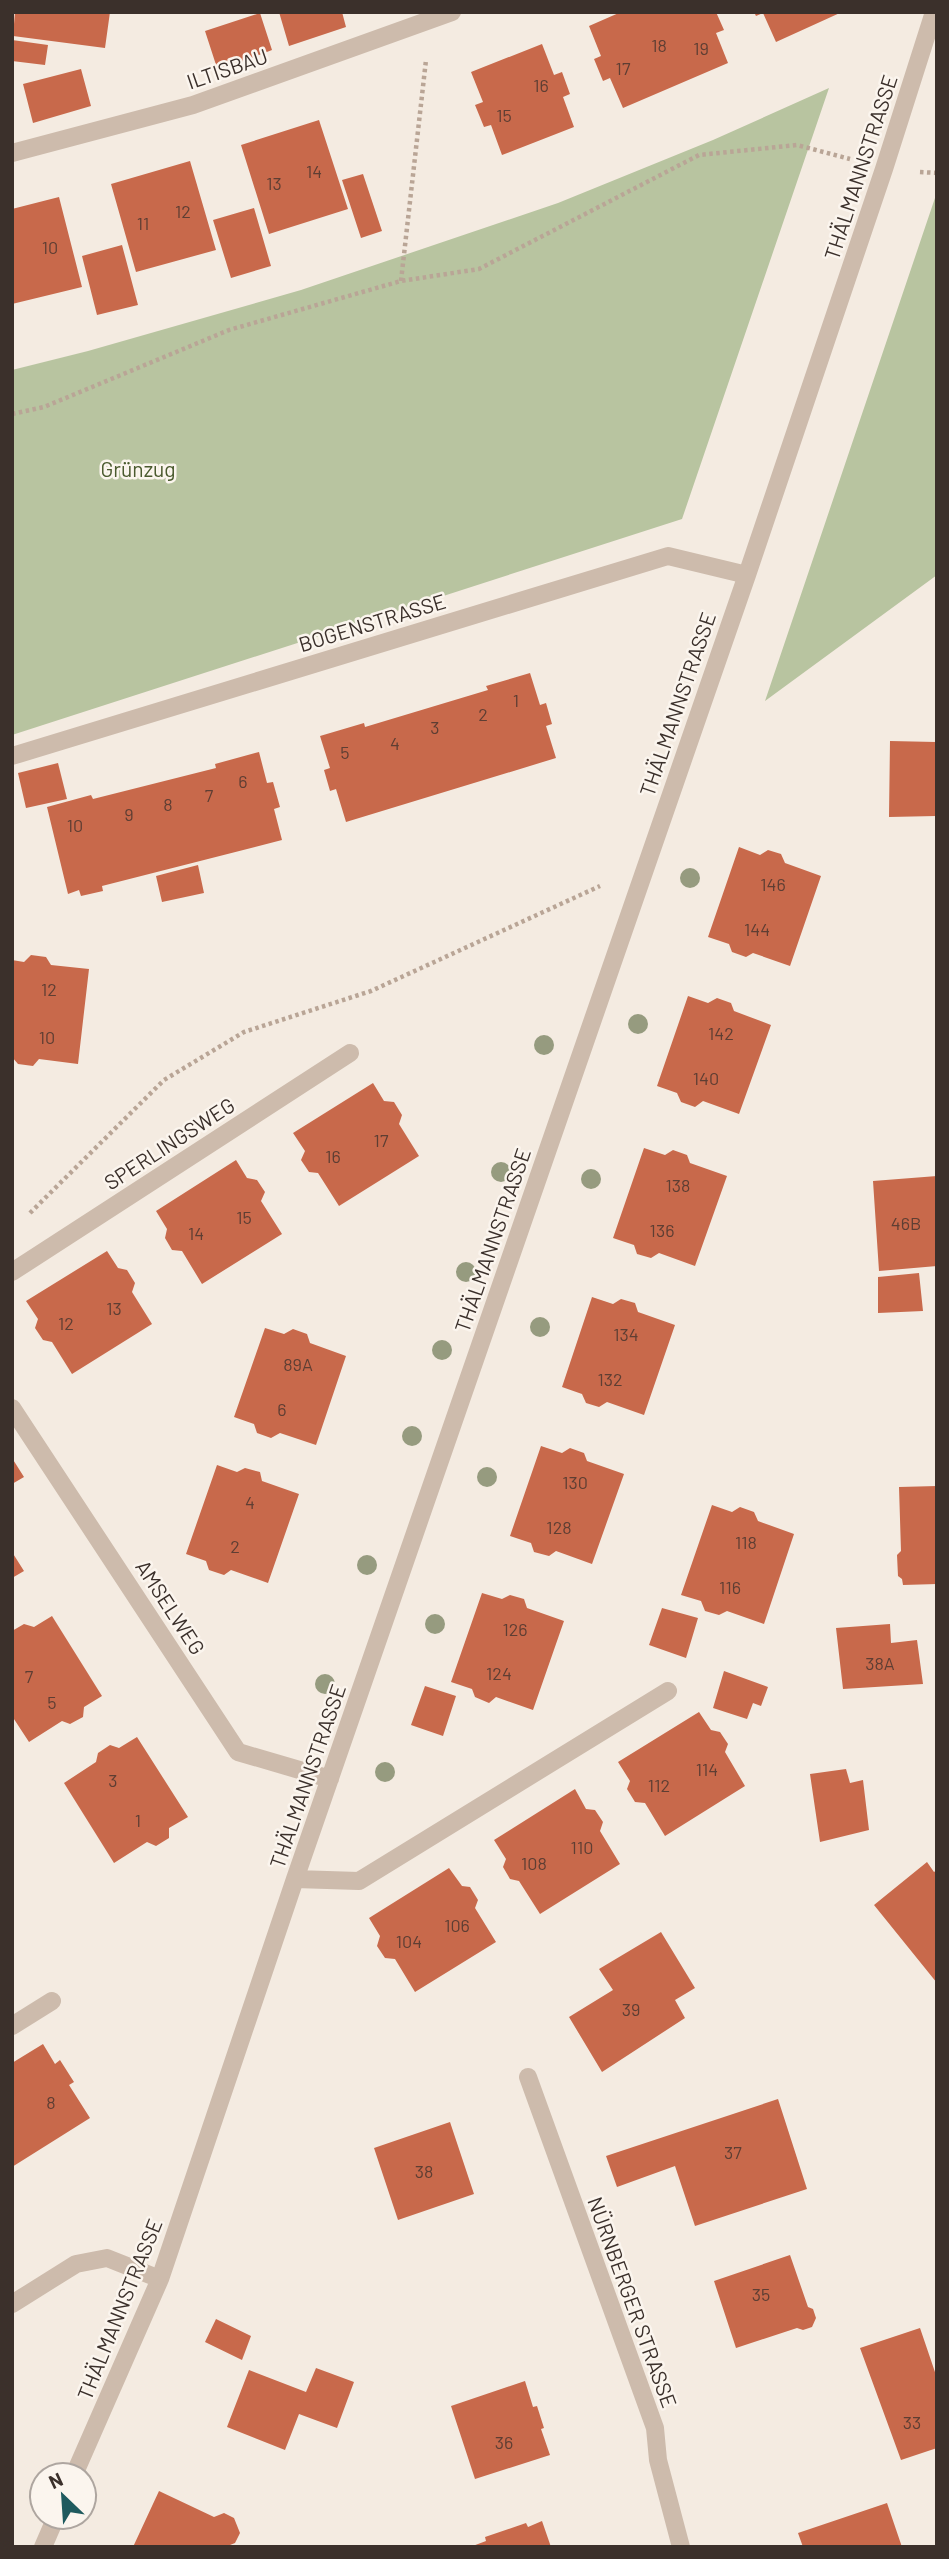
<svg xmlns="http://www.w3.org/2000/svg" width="949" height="2559" viewBox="0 0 949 2559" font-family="Barlow,sans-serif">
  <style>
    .green { fill: #b8c4a0 }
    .building { fill: #c8694b }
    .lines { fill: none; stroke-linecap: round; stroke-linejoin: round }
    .path { stroke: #b9a596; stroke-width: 4.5; stroke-dasharray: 3.5 3.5; stroke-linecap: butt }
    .minor { stroke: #cdbbac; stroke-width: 18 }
    .tree { fill: #969b7f }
    .labels { text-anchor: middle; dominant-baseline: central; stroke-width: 5; stroke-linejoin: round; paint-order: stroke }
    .number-label { font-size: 18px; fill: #5e3e33 }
    .street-label { font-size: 21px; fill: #3b302b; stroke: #fbf5ee }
    .park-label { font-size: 21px; fill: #4a5a2e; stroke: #fbf5ee }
  </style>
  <rect width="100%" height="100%" fill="#f4ebe1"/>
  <!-- green -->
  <path class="green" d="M829,88l-147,431 -670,216v-365l76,-19 213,-61 257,-87 155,-63z
    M937,192v383l-172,126z"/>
  <!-- building -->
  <path class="building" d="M15,12h95l-5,36 -92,-12z
    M279,12h63l4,15 -57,19z
    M621,12h95l8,18 -8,3 12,30 -105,45 -13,-30 -7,3 -9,-22 7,-3 -12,-30z
    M754,12h88l-66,30 -13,-29 -7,3z
    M260,13l12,37 -54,21 -13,-40z
    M12,40l36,5 -3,20 -33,-4z
    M542,44l12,31 8,-3 8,22 -7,3 11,30 -72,28 -11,-30 -7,2 -9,-22 8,-3 -12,-30z
    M81,69l10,37 -58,17 -10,-39z
    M319,120l29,89 -79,25 -28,-89z
    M190,161l26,89 -80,22 -25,-88z
    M363,174l19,57 -21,7 -19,-58z
    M59,197l23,90 -70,17v-95z
    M254,208l17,58 -40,12 -18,-58z
    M122,245l16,60 -41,10 -15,-59z
    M530,673l10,32 6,-2 6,21 -6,2 10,32 -210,64 -10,-33 -6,2 -6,-21 6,-2 -10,-32 44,-13 1,4 123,-37 -2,-4z
    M890,741l46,1v74l-47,1z
    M259,752l8,31 6,-1 7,25 -6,2 8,31 -180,46 1,5 -22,5 -2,-6 -11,4 -21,-87 44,-12 2,4 123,-31 -1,-4z
    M58,763l9,36 -41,9 -8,-35z
    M739,847l21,8 8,-5 13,4 4,9 36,13 -31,90 -37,-13 -7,4 -14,-5 -3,-8 -21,-7z
    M198,865l6,28 -42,9 -6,-26z
    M31,955l15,2 5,8 38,4 -11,95 -39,-5 -6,7 -15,-2 -6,-7v-97l12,2z
    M688,996l20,7 9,-5 14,5 3,8 37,14 -32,89 -36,-13 -8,6 -14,-5 -4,-9 -20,-7z
    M373,1083l11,18 10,1 8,13 -3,9 20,32 -80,50 -21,-33 -9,-1 -8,-12 4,-9 -12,-18z
    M644,1148l21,7 8,-5 14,5 3,8 37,13 -32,90 -36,-13 -8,5 -14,-4 -3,-9 -21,-7z
    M236,1160l11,18 10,2 8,12 -4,9 21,33 -80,50 -20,-33 -10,-1 -7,-12 2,-9 -11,-18z
    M937,1176v90l-58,5 -6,-90z
    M107,1251l11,17 9,2 8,13 -3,9 20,32 -80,50 -20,-32 -9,-2 -8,-12 3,-9 -12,-18z
    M919,1273l4,38 -45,2v-36z
    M592,1297l21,7 8,-5 14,4 3,9 37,13 -31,90 -37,-13 -8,5 -13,-4 -4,-9 -20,-7z
    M265,1328l19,6 9,-5 14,5 3,9 36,13 -30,89 -36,-12 -9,5 -14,-5 -3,-9 -20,-7z
    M541,1446l21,7 8,-5 14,5 3,8 37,13 -32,90 -36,-13 -7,5 -15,-4 -3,-9 -21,-7z
    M12,1458l12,19 -12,7z
    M217,1465l20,7 8,-4 15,4 2,9 37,13 -31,89 -37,-13 -7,5 -15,-5 -3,-9 -20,-7z
    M937,1486v98l-34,1 -1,-6 -4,-3 -1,-21 4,-4 -2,-64z
    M712,1505l20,7 8,-5 14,5 4,9 36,13 -30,90 -37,-13 -8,4 -14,-4 -4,-10 -20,-6z
    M12,1552l12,19 -12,7z
    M482,1593l20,6 8,-4 14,4 3,9 37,13 -31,89 -37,-13 -7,6 -14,-6 -3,-8 -21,-7z
    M662,1608l36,10 -12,40 -37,-13z
    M52,1616l50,80 -18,11 -1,10 -13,7 -8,-3 -33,21 -17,-26v-85l12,-7 10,3z
    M890,1624l1,19 26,-3 6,44 -80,5 -7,-61z
    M724,1671l44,16 -7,19 -8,-3 -6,16 -34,-11z
    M425,1686l31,10 -13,40 -32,-11z
    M699,1712l12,18 9,2 8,12 -3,8 20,34 -80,50 -20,-33 -10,-1 -8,-13 3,-8 -12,-19z
    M137,1737l51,80 -19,11v10l-13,8 -9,-4 -33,21 -50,-80 32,-21 2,-9 12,-8 9,3z
    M846,1769l4,14 13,-3 6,50 -49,12 -10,-68z
    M575,1789l11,20 9,1 8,12 -3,9 20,33 -80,50 -21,-33 -9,-2 -7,-12 3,-8 -12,-19z
    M927,1862l7,10 3,-2v113l-63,-78z
    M449,1868l13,18 8,1 8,13 -3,8 21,34 -81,50 -20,-33 -10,-1 -8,-12 3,-10 -11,-18z
    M661,1932l34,56 -20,12 10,18 -83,54 -33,-55 44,-27 -14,-21z
    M43,2044l12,20 5,-4 14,22 -5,3 21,33 -78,49v-104z
    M778,2099l29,90 -112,37 -20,-60 -58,21 -11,-31z
    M450,2122l24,72 -76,26 -24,-72z
    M790,2255l18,52 5,2 3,9 -4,9 -9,3 -6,-2 -61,20 -22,-67z
    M216,2319l35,17 -9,24 -37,-18z
    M920,2328l17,50v70l-36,12 -41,-112z
    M316,2368l38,14 -17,46 -38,-14 -14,36 -58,-23 22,-57 57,22z
    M525,2381l8,26 4,-1 7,22 -3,1 9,26 -75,24 -24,-73z
    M159,2491l55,26 10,-4 10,5 6,15 -5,10 -10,4h-92z
    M887,2503l15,44h-99l-5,-14z
    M542,2521l9,26h-81l16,-6 -1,-4 41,-14 2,4z"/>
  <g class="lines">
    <!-- path -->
    <path class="path" d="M920,172l17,1
      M401,281l25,-221
      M12,414l32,-7 185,-77 172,-49 78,-12 220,-114 98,-10 53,14
      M30,1213l134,-133 80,-48 127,-41 229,-105"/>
    <!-- minor -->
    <path class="minor" d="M12,153l181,-48 259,-93
      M12,756l656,-200 79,19
      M12,1272l338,-219
      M12,1408l226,344 92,27
      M295,1879l64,2 309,-190
      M12,2026l40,-25
      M528,2077l127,351 3,32 23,87
      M12,2304l64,-40 31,-6 53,21
      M74,2475l86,-196 135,-400 452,-1304 137,-406 50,-157
      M43,2547l13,-30"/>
  </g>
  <!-- trees -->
  <g class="tree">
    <circle cx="690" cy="878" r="10"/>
    <circle cx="638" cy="1024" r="10"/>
    <circle cx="544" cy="1045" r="10"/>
    <circle cx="501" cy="1172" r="10"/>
    <circle cx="591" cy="1179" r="10"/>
    <circle cx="466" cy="1272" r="10"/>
    <circle cx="540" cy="1327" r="10"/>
    <circle cx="442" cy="1350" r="10"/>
    <circle cx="412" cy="1436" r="10"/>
    <circle cx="487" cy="1477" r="10"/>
    <circle cx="367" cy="1565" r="10"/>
    <circle cx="435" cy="1624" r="10"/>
    <circle cx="325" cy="1684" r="10"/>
    <circle cx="385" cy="1772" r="10"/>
  </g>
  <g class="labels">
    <!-- number labels -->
    <g class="number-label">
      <text x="659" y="45">18</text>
      <text x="701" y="48">19</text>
      <text x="623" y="68">17</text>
      <text x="541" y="85">16</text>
      <text x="504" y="115">15</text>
      <text x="314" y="171">14</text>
      <text x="274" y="183">13</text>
      <text x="183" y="211">12</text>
      <text x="143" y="223">11</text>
      <text x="50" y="247">10</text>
      <text x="516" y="700">1</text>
      <text x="483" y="714">2</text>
      <text x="435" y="727">3</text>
      <text x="395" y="743">4</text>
      <text x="345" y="752">5</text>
      <text x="243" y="781">6</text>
      <text x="209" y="795">7</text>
      <text x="168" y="804">8</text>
      <text x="129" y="814">9</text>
      <text x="75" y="825">10</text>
      <text x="773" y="884">146</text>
      <text x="757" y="929">144</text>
      <text x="49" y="989">12</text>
      <text x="721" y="1033">142</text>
      <text x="47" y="1037">10</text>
      <text x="706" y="1078">140</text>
      <text x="381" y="1140">17</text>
      <text x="333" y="1156">16</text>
      <text x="678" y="1185">138</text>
      <text x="244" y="1217">15</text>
      <text x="906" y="1223">46B</text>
      <text x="662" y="1230">136</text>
      <text x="196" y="1233">14</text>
      <text x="114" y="1308">13</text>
      <text x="66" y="1323">12</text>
      <text x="626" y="1334">134</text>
      <text x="298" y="1364">89A</text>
      <text x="610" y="1379">132</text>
      <text x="282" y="1409">6</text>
      <text x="575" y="1482">130</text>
      <text x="250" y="1502">4</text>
      <text x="559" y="1527">128</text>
      <text x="746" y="1542">118</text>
      <text x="235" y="1546">2</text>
      <text x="730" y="1587">116</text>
      <text x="515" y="1629">126</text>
      <text x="880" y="1663">38A</text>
      <text x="499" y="1673">124</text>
      <text x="29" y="1676">7</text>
      <text x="52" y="1702">5</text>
      <text x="707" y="1769">114</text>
      <text x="113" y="1780">3</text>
      <text x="659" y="1785">112</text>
      <text x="138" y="1820">1</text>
      <text x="582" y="1847">110</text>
      <text x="534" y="1863">108</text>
      <text x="457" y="1925">106</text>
      <text x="409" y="1941">104</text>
      <text x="631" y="2009">39</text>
      <text x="51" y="2102">8</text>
      <text x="733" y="2152">37</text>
      <text x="424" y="2171">38</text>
      <text x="761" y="2294">35</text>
      <text x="912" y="2422">33</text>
      <text x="504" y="2442">36</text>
    </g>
    <!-- street labels -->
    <g class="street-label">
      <text transform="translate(227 68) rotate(-19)">ILTISBAU</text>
      <text transform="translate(860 167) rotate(-72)">THÄLMANNSTRASSE</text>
      <text transform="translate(372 622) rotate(-17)">BOGENSTRASSE</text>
      <text transform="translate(677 704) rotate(-71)">THÄLMANNSTRASSE</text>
      <text transform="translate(169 1143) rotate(-33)">SPERLINGSWEG</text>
      <text transform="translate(492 1240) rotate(-71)">THÄLMANNSTRASSE</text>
      <text transform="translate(171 1607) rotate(57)">AMSELWEG</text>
      <text transform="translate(307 1776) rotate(-71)">THÄLMANNSTRASSE</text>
      <text transform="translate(633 2302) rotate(70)">NÜRNBERGER STRASSE</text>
      <text transform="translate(119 2309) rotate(-68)">THÄLMANNSTRASSE</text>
    </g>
    <!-- park labels -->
    <g class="park-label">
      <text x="138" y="468">Grünzug</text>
    </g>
  </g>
  <!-- border -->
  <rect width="949" height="2559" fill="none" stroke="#3b302b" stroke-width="28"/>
  <!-- north arrow -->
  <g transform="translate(63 2496) rotate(335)"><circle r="33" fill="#fbf5ee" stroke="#aea6a0" stroke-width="2"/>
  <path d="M0-5L12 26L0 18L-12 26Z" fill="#1f5a5e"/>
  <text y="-10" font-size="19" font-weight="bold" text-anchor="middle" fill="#3b302b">N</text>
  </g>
</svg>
